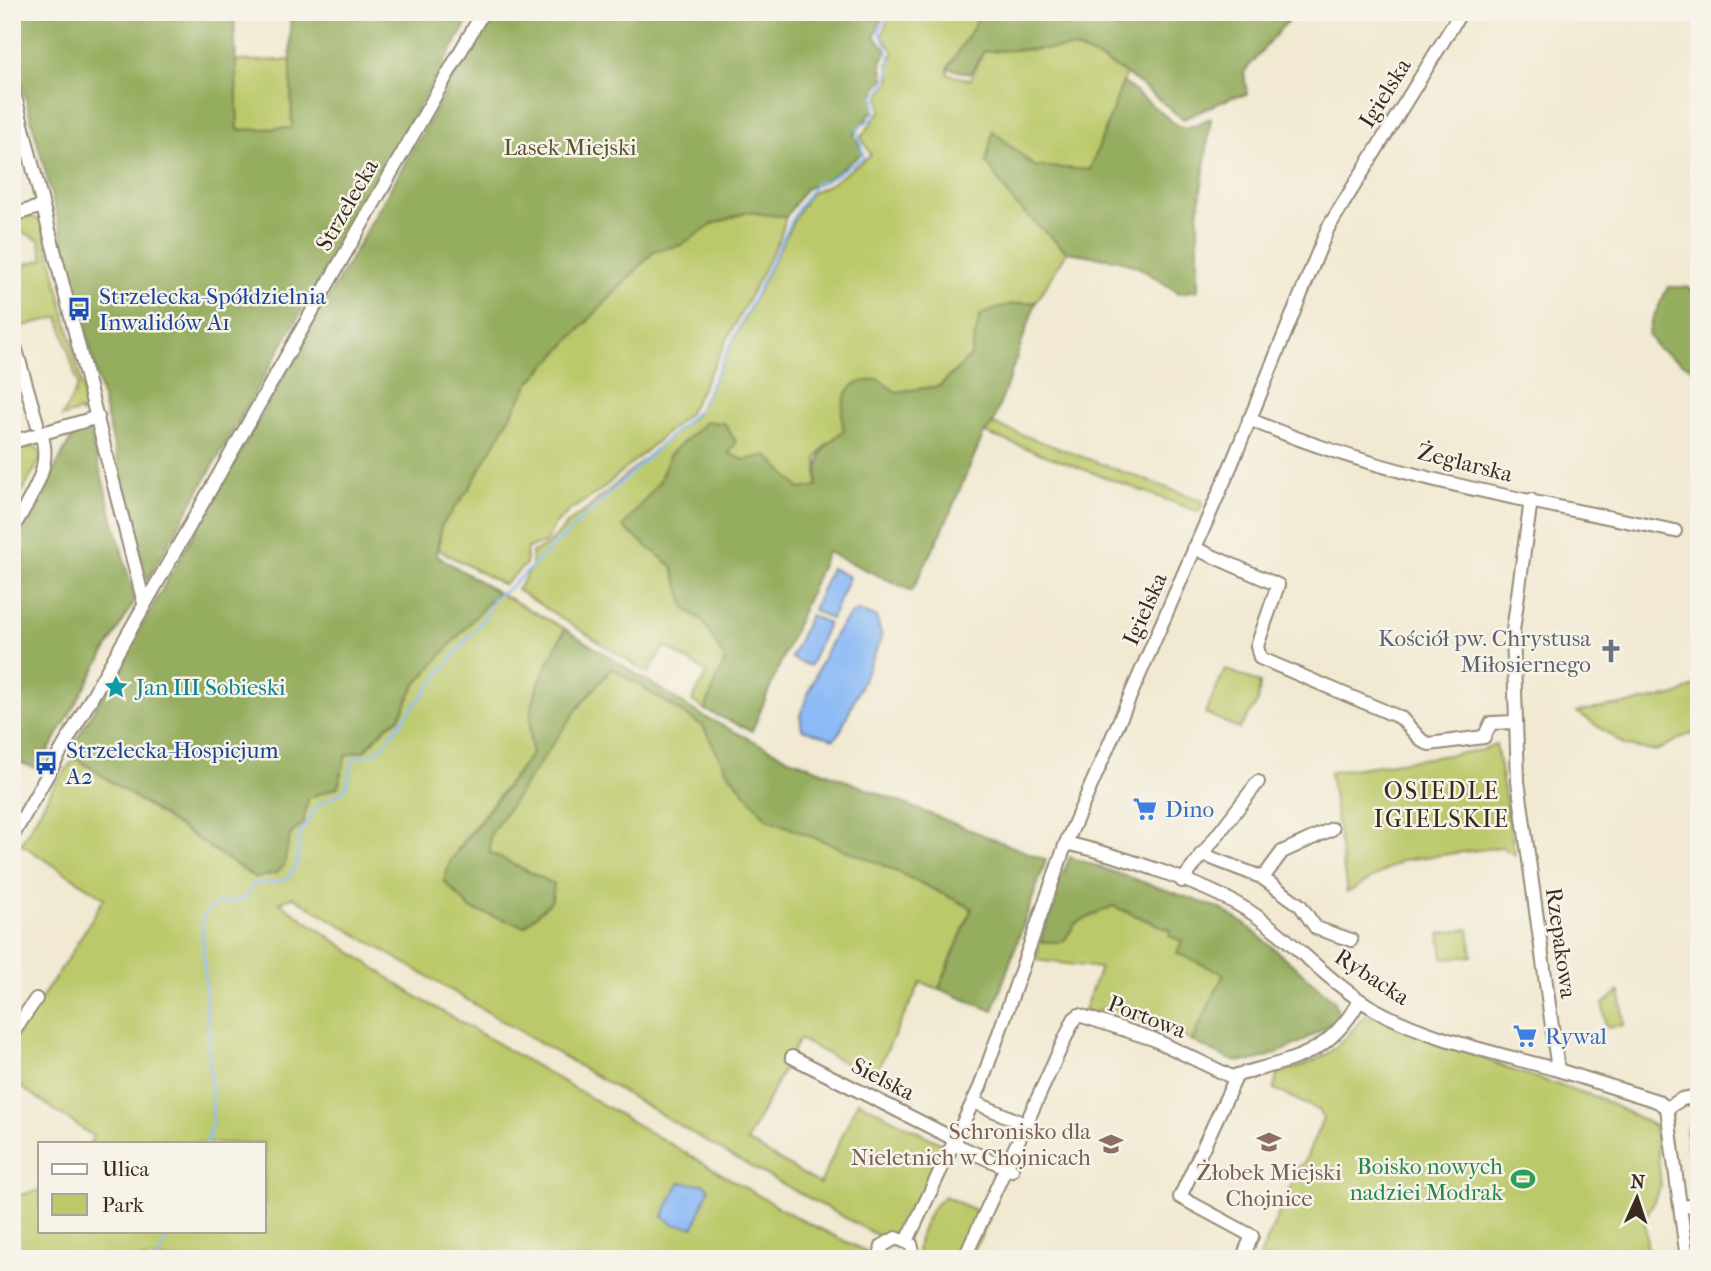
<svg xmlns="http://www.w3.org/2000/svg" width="1711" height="1271" viewBox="0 0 1711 1271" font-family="'IM FELL French Canon',serif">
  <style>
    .green { fill: #bcc96a; stroke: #7c7a44; stroke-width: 2 }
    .forest { fill: #95ad5e; stroke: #686c3e; stroke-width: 2 }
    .water { fill: #8bbaf6; stroke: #63728a; stroke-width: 2 }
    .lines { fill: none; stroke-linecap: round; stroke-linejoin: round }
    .stream { stroke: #8bbaf6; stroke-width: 2.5 }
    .minor-casing { stroke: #968a78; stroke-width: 16 }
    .minor { stroke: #fff; stroke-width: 12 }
    .labels { text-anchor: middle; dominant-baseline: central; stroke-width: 5; stroke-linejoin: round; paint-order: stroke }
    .street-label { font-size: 23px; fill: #3b2a1e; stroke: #f7f3e8 }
    .park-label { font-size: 23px; fill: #5b5231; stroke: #f7f3e8 }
    .transit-label { font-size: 23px; fill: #164399; stroke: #f7f3e8; text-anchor: start }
    .worship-label { font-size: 23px; fill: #5b616d; stroke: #f7f3e8; text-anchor: end }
    .culture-label { font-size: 23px; fill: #0d838f; stroke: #f7f3e8; text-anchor: start }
    .shop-label { font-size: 23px; fill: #366cbe; stroke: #f7f3e8; text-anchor: start }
    .education-label { font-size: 23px; fill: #785e54; stroke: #f7f3e8; text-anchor: end }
    .leisure-label { font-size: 23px; fill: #27864d; stroke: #f7f3e8; text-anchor: end }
    .neighbourhood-label { font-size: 24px; letter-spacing: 2px; fill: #3b2a1e; stroke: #f7f3e8 }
  </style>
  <rect width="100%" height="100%" fill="#f7f3e8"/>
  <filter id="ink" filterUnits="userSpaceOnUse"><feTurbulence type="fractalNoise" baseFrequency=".0143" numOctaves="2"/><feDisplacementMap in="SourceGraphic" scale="14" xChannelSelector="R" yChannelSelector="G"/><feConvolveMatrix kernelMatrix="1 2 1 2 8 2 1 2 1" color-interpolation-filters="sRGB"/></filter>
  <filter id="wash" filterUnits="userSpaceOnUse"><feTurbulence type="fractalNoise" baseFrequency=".00686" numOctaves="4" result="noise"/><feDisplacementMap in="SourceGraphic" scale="28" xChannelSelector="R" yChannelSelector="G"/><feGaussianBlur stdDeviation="1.57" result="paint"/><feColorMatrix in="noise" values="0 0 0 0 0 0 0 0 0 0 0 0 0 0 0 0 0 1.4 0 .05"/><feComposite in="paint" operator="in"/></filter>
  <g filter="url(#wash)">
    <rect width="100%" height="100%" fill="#f1e9d2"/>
    <!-- green -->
    <path class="green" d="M891,12h87l-3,13 -27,43v6l22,6 14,-29 88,-3 13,3 41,23 -36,96 -56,-4 -41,-34 21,71 53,49 -31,50 -28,3 -34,32 -3,19 -32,30 -43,6 -18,-13 -12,4 -22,47 -19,16 -8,12v28l-17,4 -12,-11 -60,-25 7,-12 -10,-18 -18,-3 -37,33 -11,28 -36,45 49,39 14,42 17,13 22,39 -20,50 -13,-9 15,-28 -42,-27 -17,27 -131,-83 15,-23v-15c26,-7 28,-29 52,-40l113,-99 101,-201 13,-19 19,-9 41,-29 -10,-18 20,-27 -2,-13 12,-17 -3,-17 6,-11 -12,-16z
      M291,60l1,68 -54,2 -3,-69z
      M748,212l38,5 -6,21 -91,175 -89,78 -31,20 -14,14 -10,18 -18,5 -1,16 -22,21 -65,-35 2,-24 28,-37 60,-106 125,-132 27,-6 32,-21z
      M29,216l10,4 5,9 43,176 -6,9 -1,-3 -18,6 16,-31 -19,-69 -43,11 -4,-13v-47l32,-9 -5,-19 -18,-9 -9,2v-13z
      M993,424l210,77 -4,11 -214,-79z
      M31,446l7,3 4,7 -27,49 -3,-1v-56z
      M497,592l68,37c-22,44 -41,73 -33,124l-73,93 -15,35 110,3 -64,-31v-18l87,-126 35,-41 91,58 24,45 156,94 89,43 -33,81 -18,-7 -48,96 -74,-39 -52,102 73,43 38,-83 86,44 -41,88 -19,6 -153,-83 -438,-259 -14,5 135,93 380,221 77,38 1,5h-860v-62l28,-7v41h224v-88h-174l3,-7 -81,-55v-40l57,-84 35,-59 -83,-54 34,-60 20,-26 180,120 13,-3 22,-40 13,-12 5,-25c24,-7 32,-18 38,-43l20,-5 21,-24 12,-8 17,-34z
      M1225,669l35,14 -2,19 -19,27 -34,-16z
      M1699,684v45l-43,22 -30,-5 -49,-34 96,-16z
      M1496,744l19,111 -13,-8 -99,13 -56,33 -17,-121 153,-22z
      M1113,906l59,25 10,10 -5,12 47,21 -32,67 -84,-34 -16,6 -8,-3 16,-42 -65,-8 5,-18h23l13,-19z
      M1469,929l3,27 -29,3 -3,-26z
      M1618,992h2l4,33 -18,2 -3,-23z
      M1376,1014l136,56 87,28 56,28 6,60 -16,33 3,40h-389l40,-93 4,-1 20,-46 -3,-8 -46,-22 3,-15c47,-14 57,-20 88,-59l7,3z
      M1699,1106v92l-5,1 -8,-68z
      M944,1196l46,21 -20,42h-44l-9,-5c0,-20 12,-45 27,-58z"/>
    <!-- forest -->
    <path class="forest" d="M12,12h222l4,118 54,-2 -2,-116h183l-326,569 -83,-339 -52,-195z
      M491,12h393l-9,24 12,15 -6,11 3,17 -9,10v20l-21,25 9,19 -39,28 -19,8 -19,28 -39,-5 -34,12 -32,21 -27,6 -125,132 -60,106 -28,37 -5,29 61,37 -81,92 -17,34 -12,8 -22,24 -19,5 -8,32 -30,11 -5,26 -13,11 -6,31 -8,7 -20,5 -187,-125z
      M978,12h317l-51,60 3,23 -14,2 -50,22c-34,-27 -68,-60 -111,-71l-88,3 -14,23 -22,-6 27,-43z
      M1123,82l55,44 9,2 24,-10 -13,97v75l-19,3 -39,-25 -21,-8 -52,-8 -53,-49 -28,-41 7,-31 41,35 56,4z
      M1668,287h18l13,8v80l-3,-4 -38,-22 -10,-14 4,-15z
      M1036,302l-43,122 -9,9 -41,96 -31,62 -85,-39 -75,179 -47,-21 20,-50 -22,-39 -17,-12 -14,-43 -49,-39 36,-45 11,-28 37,-33 18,3 11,18 -7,12 16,6 22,-5 33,34 17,-3c2,-32 2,-35 27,-56 -4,-13 -3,-38 12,-46 5,-3 16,-3 22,-5l18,13 44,-6 31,-30 9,-41 28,-10z
      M88,426l47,174 -97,169 -26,-9v-213l65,-119z
      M565,629l138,87 81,40 262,104 -53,151 -54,-22 33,-81 -89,-43 -116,-46 -40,-48 -24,-45 -91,-58 -35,41 -87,126v18l64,31 -2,16 -27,26 -54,-17 -27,-28 7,-21 81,-106c-8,-54 10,-78 33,-125z
      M1070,857l151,52 24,15 89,76 6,18c-24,16 -79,51 -108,42 -14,-5 -27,-13 -40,-19l32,-67 -47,-21 5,-12 -13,-5 2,-6 -58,-24 -37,17 -13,19h-23l12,-44z"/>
    <!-- water -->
    <path class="water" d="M831,568l18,9 -18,42 -18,-9z
      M858,611l18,6 6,20 -41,93 -7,9 -32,-10 -2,-14c10,-24 34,-97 58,-104z
      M810,615l18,8 -18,43 -19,-8z
      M679,1183l24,1 6,4 -15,39 -21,-3 -10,-8z"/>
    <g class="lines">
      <!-- stream -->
      <path class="stream" d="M508,589l190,-179 99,-200 20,-28h7l40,-25 -7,-29 18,-11v-22c22,-21 17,-40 4,-64l10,-19
        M207,1143l6,-24 -11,-194c2,-25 24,-19 42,-27l10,-14 28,-3 7,-4 8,-13 2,-29 19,-30 27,-15 9,-33 16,-2 10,-6 104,-131 9,-20 13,-8
        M158,1259l12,-28"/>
    </g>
  </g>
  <g filter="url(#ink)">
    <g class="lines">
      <!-- minor casing -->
      <g class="minor-casing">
        <path id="minor" d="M12,85l132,518
          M12,215l31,-9
          M12,336l25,87
          M1249,419c132,58 285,82 426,112
          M12,442l86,-25
          M1531,500l-18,131 5,150 40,289 99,31 10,7 20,151
          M12,530c16,-30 42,-62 29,-96
          M1194,548l84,37 -21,61 3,12 141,60 21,23 7,3 55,-7 7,-14 24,-1
          M12,837l471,-825
          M1066,843c54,13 144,41 189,72 42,29 76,70 121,95 55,30 121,43 182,60
          M1201,854l60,23 39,28 16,23 35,12
          M1263,878l19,-26 50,-23
          M1182,881l76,-99
          M12,1034l24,-35
          M792,1057l164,83
          M974,1102l53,23
          M1667,1108l15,-9 17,-3
          M954,1144l58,26
          M1681,1207l18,-2
          M907,1241l73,-154 86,-244 166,-380 96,-235 133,-216
          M880,1259l2,-13 14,-8 15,6 4,15
          M964,1259l110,-240 5,-4 74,24 81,39
          M1242,1259l10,-23 -72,-39 57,-122c59,-17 90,-18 123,-75"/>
      </g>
      <!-- minor -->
      <use href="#minor" class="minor"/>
    </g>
  </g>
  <!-- icons -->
  <defs>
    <g id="bus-bare" transform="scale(1.89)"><path d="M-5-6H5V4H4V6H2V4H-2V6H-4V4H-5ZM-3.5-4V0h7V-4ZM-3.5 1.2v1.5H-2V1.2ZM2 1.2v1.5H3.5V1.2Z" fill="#1a4fb4" stroke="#f7f3e8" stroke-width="2.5" paint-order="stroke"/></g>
    <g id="church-bare" transform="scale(1.89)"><path d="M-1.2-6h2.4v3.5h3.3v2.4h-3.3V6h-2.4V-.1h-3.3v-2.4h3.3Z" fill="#6b7280" stroke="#f7f3e8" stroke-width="2.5" paint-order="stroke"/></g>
    <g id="sight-bare" transform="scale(1.89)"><path d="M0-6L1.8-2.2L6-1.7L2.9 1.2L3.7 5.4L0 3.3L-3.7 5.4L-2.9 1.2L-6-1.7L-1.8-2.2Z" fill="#0f9aa8" stroke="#f7f3e8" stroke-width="2.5" paint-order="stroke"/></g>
    <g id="supermarket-bare" transform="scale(1.89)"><path d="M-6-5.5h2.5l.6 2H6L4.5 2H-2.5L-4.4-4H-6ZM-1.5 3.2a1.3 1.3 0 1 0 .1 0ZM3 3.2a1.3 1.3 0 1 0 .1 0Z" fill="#3f7fe0" stroke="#f7f3e8" stroke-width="2.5" paint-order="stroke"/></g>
    <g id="school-bare" transform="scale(1.89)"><path d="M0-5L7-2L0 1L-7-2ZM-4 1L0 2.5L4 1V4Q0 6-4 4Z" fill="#8d6e63" stroke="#f7f3e8" stroke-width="2.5" paint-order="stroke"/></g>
    <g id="stadium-bare" transform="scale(1.89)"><path d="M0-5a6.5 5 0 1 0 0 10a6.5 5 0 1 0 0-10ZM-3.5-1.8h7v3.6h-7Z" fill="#2e9e5b" stroke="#f7f3e8" stroke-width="2.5" paint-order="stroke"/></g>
  </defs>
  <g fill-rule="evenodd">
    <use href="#bus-bare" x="79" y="309"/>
    <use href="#church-bare" x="1611" y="651"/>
    <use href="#sight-bare" x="116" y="687"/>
    <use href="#bus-bare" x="46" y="763"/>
    <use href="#supermarket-bare" x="1145" y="809"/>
    <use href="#supermarket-bare" x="1525" y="1036"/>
    <use href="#school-bare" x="1269" y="1142"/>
    <use href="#school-bare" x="1111" y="1144"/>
    <use href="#stadium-bare" x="1523" y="1179"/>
  </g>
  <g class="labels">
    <!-- street labels -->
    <g class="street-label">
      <text transform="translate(1385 93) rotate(-58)">Igielska</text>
      <text transform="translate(347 205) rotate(-60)">Strzelecka</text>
      <text transform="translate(1465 463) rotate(14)">Żeglarska</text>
      <text transform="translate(1145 609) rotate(-66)">Igielska</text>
      <text transform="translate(1561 943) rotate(82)">Rzepakowa</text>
      <text transform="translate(1372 977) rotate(33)">Rybacka</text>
      <text transform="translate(1147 1017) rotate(21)">Portowa</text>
      <text transform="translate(883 1079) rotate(27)">Sielska</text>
    </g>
    <!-- park labels -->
    <g class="park-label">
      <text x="570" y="147">Lasek Miejski</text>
    </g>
    <!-- transit labels -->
    <g class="transit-label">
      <text x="99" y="296">Strzelecka-Spółdzielnia<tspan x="99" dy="26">Inwalidów A1</tspan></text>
      <text x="66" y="750">Strzelecka-Hospicjum<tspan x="66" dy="26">A2</tspan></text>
    </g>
    <!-- worship labels -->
    <g class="worship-label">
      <text x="1591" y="638">Kościół pw. Chrystusa<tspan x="1591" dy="26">Miłosiernego</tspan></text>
    </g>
    <!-- culture labels -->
    <g class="culture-label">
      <text x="136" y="687">Jan III Sobieski</text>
    </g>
    <!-- shop labels -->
    <g class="shop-label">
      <text x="1165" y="809">Dino</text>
      <text x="1545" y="1036">Rywal</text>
    </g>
    <!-- education labels -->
    <g class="education-label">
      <text x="1091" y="1131">Schronisko dla<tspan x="1091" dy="26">Nieletnich w Chojnicach</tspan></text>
      <text x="1269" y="1172" text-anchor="middle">Żłobek Miejski<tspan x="1269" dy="26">Chojnice</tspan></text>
    </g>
    <!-- leisure labels -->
    <g class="leisure-label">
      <text x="1503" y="1166">Boisko nowych<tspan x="1503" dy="26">nadziei Modrak</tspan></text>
    </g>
    <!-- neighbourhood labels -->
    <g class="neighbourhood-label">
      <text x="1442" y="791">OSIEDLE<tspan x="1442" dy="28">IGIELSKIE</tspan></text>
    </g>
  </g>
  <!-- margin -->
  <rect width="1711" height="1271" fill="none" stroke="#f7f3e8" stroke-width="42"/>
  <!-- legend -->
  <rect x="38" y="1142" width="228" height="91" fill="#f7f3e8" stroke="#aca397" stroke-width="2"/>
  <rect x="52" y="1164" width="35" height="10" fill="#ffffff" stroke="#aca397" stroke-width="2"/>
  <text x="102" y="1176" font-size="21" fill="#3b2a1e">Ulica</text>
  <rect x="52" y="1194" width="35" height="21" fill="#bcc96a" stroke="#aca397" stroke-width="2"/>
  <text x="102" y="1212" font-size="21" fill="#3b2a1e">Park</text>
  <!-- north arrow -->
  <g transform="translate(1637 1198) rotate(3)" stroke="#f7f3e8" stroke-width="5" paint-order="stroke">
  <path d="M0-5L12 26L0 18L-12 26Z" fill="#3b2a1e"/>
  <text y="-10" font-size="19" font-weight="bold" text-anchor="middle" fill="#3b2a1e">N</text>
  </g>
</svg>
